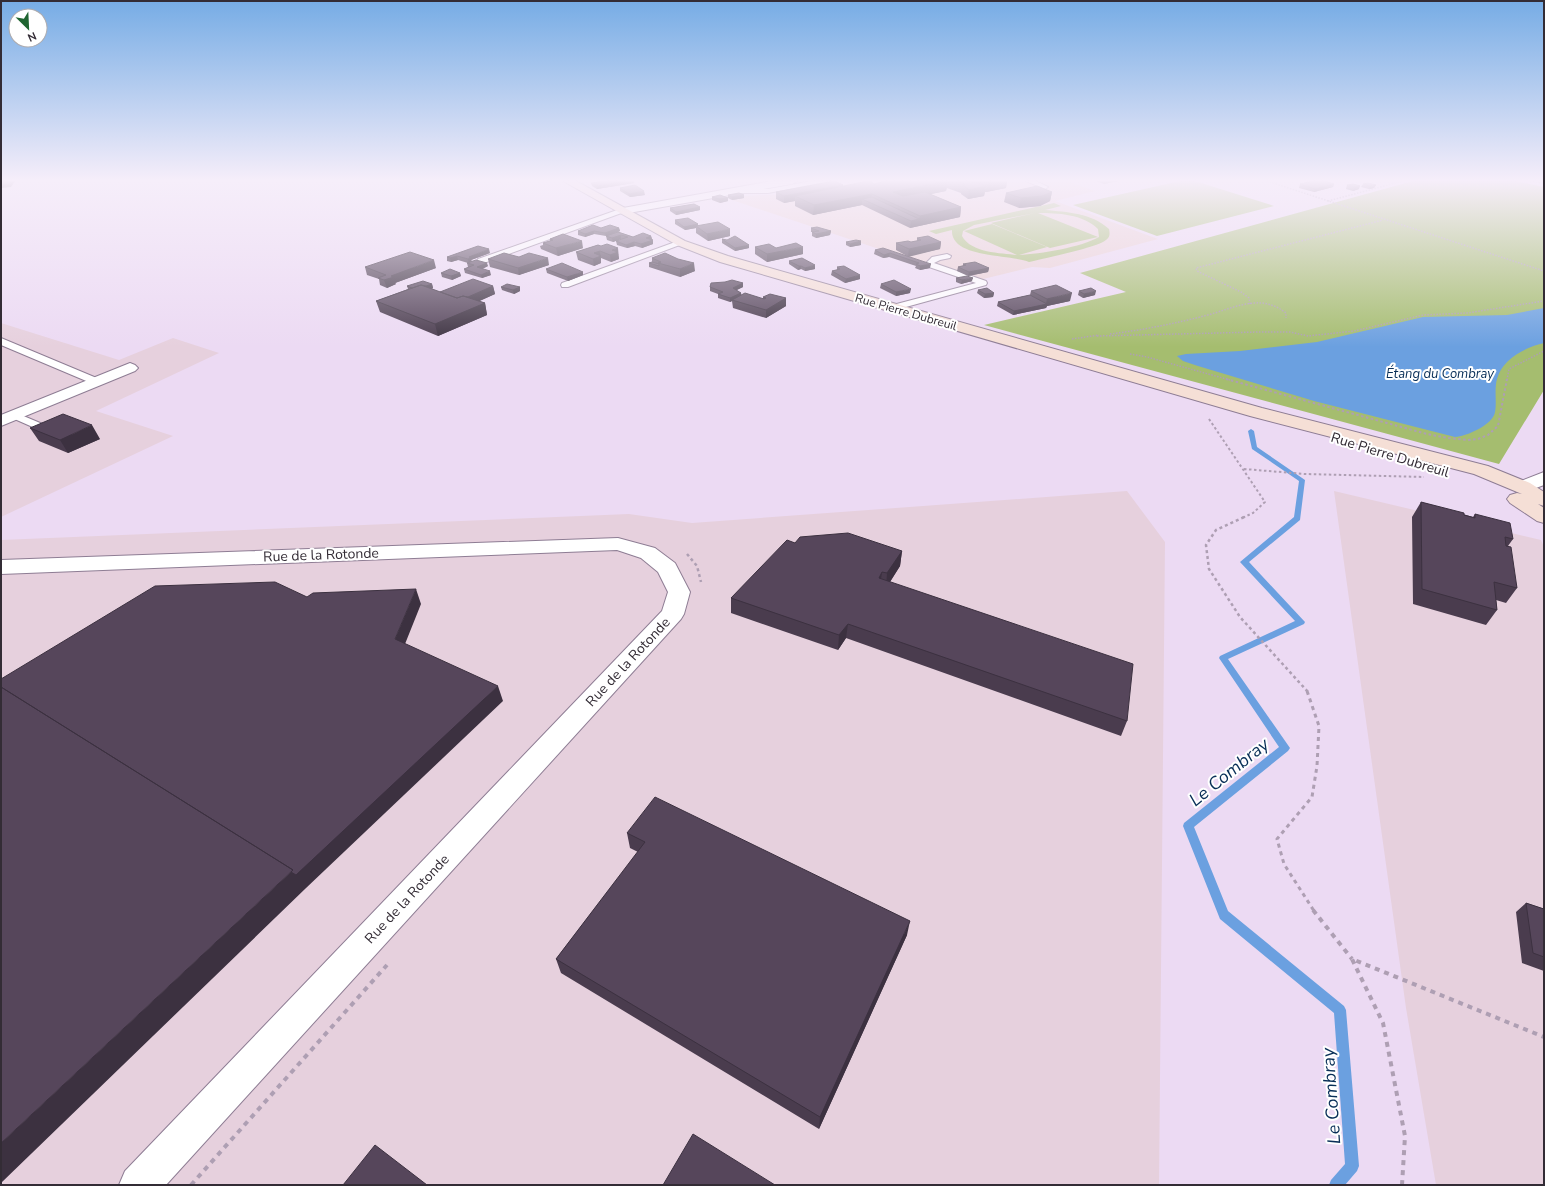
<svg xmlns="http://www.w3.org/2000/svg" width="1545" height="1186" viewBox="0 0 1545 1186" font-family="'Nunito Sans',sans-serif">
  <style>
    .industrial { fill: #e6d0dd }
    .education { fill: #ead0d3 }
    .green { fill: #a5bd6f; fill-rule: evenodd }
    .water { fill: #6ba0e0 }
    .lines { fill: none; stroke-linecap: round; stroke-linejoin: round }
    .stream { fill: #6ba0e0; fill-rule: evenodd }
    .lane-casing { stroke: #8e7d94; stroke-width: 2 }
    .street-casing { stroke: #8e7d94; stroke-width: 2 }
    .secondary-casing { stroke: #8e7d94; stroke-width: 2 }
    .path-far4 { stroke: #ae9fb3; stroke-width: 1.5; stroke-dasharray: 1.5 1.5; stroke-linecap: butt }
    .path-far3 { stroke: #ae9fb3; stroke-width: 2; stroke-dasharray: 2.5 2.5; stroke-linecap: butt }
    .path-far2 { stroke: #ae9fb3; stroke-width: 2.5; stroke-dasharray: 3 3; stroke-linecap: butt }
    .path-far1 { stroke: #ae9fb3; stroke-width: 3; stroke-dasharray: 4 4; stroke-linecap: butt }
    .path { stroke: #ae9fb3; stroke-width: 4; stroke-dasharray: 5 5; stroke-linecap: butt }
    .lane { fill: #fff; fill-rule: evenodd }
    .street { fill: #fff; fill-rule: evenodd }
    .secondary { fill: #f5dfd6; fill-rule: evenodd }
    .wall { fill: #4a3c4e }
    .shaded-wall { fill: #3c3140 }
    .building { fill: #56465b; stroke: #3c3140 }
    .labels { text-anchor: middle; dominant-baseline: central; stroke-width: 4; stroke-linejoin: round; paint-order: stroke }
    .far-street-label { font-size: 12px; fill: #332c35; stroke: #fff }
    .far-water-label { font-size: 13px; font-style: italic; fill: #082e57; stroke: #fff }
    .street-label { font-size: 14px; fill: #332c35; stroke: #fff }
    .near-water-label { font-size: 18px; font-style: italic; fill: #082e57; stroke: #fff }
  </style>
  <rect width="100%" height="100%" fill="#ecdaf3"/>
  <!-- industrial -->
  <path class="industrial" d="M1,323l118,37 54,-22 46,15 -123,58 77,25 -172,81z
    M1127,491l38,51 -6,643h-1158v-645l628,-26 63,9z
    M1334,491l207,49 3,7v638h-108l-30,-177z"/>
  <!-- education -->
  <path class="education" d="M862,181h205l28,10 -40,10 103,38 -108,29 -18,-1 -57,14 -243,-81 10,-4 47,-2z"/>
  <!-- green -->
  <path class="green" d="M1180,181h15l79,25 -117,30 -84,-31z
    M1413,181h103l28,6v203l-45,74 -515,-139 142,-33 -46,-19z
    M1054,203l7,3 -16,4c22,2 47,3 64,19 1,5 1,8 -3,11 -7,7 -64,19 -77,22 -17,-8 -79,-3 -77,-32l-16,4 -7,-3zM1035,213l-44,10 59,25 48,-11 -60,-24c20,0 45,1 60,16l1,8c-17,10 -59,17 -80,18l28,-8 -55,-23 -28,7 53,24c-16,-2 -46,-2 -55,-19l1,-5 11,-6z"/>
  <!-- water -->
  <path class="water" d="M1544,308v35c-18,4 -42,16 -47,36 -3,10 0,24 -2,33 -2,13 -28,24 -40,25l-141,-36 -116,-35 -15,-5 -6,-5 9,-2 54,-3 77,-9 106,-25 84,-2z"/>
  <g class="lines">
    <!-- stream -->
    <path class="stream" d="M1251,429l3,2 3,16 48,33 -5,40 -51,42 56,60 -1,2 -76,35 62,89 -2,3 -94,76 34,84 116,95 2,4 13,156 -2,5 -12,14h-16l2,-5 14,-16 -11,-151 -114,-94 -37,-93 1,-3 95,-76 -60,-89 1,-2 75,-35 -55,-59 54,-45 5,-36 -47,-32 -4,-18z"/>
    <!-- lane casing -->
    <g class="lane-casing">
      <path id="lane" d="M812,181h18l-62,12h-27l-3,-2 3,-2h27z
        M1026,181h10l12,6 -3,2z
        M620,209h3l4,2 -143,52h-6l-1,-2 1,-2z
        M678,241h6l1,2 -117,44h-6l-1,-2 1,-2z
        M947,254l4,2 -1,2 -10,2 -6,3 52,18 1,2 -1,2 -91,25h-6l-2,-2 2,-2 87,-23 -47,-16 -3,-4 6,-6z
        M1,338l98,41 1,2 -5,3 -4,-1 -90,-38z
        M14,412l38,16 2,2 -2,2h-8l-34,-15 -2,-2 2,-2z"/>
    </g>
    <!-- street casing -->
    <g class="street-casing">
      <path id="street" d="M772,181h25l-5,3 -169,30 -5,-3 5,-3z
        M130,363l5,2 3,3 -3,3 -134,55v-11z
        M1544,472v13l-21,8 -7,-2 -2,-4 2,-4z
        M618,538l37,10 20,15 15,29 -6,22 -3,5 -515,566h-47l6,-14 537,-560 6,-19 -10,-20 -17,-14 -24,-8 -616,24v-14z"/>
    </g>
    <!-- secondary casing -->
    <g class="secondary-casing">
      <path id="secondary" d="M563,181h13l109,60 43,15 534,152 226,58 42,17 14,9v14l-6,-2 6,4v15l-7,-2 -27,-18 -3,-4 3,-4 7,-2 5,1 -48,-20 -224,-58 -530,-154 -43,-17z"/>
    </g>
    <!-- path-far4 -->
    <path class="path-far4" d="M1267,181l277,90
      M1533,181l11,3
      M1328,201l75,-20
      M1250,304l-1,-6 -8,-6 -44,-21 -1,-3 187,-48
      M1110,334c32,-4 63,-10 94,-18 17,-4 33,-12 51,-13 11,-1 22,3 31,10v5
      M1097,336l161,-4h32l18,4 46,-5 69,-16 44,-2 77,-12
      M1072,339l27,-4
      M1130,354l17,3 83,23
      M1507,380l2,-11 35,-18"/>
    <!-- path-far3 -->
    <path class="path-far3" d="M1226,379l201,55 21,4 20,2 10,-1 10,-4 10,-9 9,-47
      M1209,419l56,83 -12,11 -11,5
      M1244,469l61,5 119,3"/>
    <!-- path-far2 -->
    <path class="path-far2" d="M1244,517l-28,13 -10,15 3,24 31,48 68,75
      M687,554l10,12 4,16"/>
    <!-- path-far1 -->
    <path class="path-far1" d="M1307,691l12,35 -2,40 -5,31 -35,42 7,25 30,47"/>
    <!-- path -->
    <path class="path" d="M1313,910l39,49
      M191,1185l196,-220
      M1402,1185l3,-49 -22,-113 -31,-64 192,78"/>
    <!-- lane -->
    <use href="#lane" class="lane"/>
    <!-- street -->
    <use href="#street" class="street"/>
    <!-- secondary -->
    <use href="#secondary" class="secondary"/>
  </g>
  <!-- wall -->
  <path class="wall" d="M604,181h30v2l-37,6 -5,-3 -1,-3z
    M885,181h122l-1,7 -20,4h-1l-1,4 -16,3 -7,-5v-1l-14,-5 -1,3 -16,3 31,13 -1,10 -50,11 -48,-23 -49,10 -18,-9v-5l-11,2 -8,-4v-7l98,-8z
    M1096,181h22l-14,3z
    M1300,184h34l-1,3 -19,5 -15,-4z
    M1353,184l6,5 -6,2 -7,-2 1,-4z
    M1363,184l13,1 -2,3 -5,1 -8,-2z
    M620,188l25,7 -15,2 -10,-6z
    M1052,192l-2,9 -10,5 -21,2 -15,-6 2,-9z
    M728,195l16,3 -12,2 -4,-2z
    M712,197l16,1v3l-8,2 -8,-3z
    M700,207v3l-24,5 -6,-4v-3z
    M675,220l23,4v2l32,10 -22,5 -12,-8v-5l-11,2 -10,-6z
    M601,228h18l1,3 -2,1 15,5 18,-1 1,3 1,5 -11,4 -7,-2 -8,2 -10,-3 -1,-4 7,-2h-2l-8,3 -6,-2 -1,-4 -12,-2 -9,3 -7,-2v-4z
    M811,228l20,3 -1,4 -14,3 -4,-2v-4h-1z
    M917,238l24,4 -1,7 -32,7 22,12 -10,2 -5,-2 1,-2 -27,-9 -6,1 -9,-4 1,-4 32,6 -11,-6v-7l15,-1 6,-1z
    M550,239l33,9 -25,8 -17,-7 -1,-3 3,-1v-2l7,-2z
    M722,239l5,1 22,8 -14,3 -13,-8z
    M861,241v4l-11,2 -4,-2v-3z
    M598,245l21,10h-1l1,4 -8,3 -10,-4v5l-7,3 -16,-6 -2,-8z
    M755,247l48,7 -36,8 -12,-8z
    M490,253l-19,7 1,1 16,5 -6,3 9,6 -9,3 -17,-5 -1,-4 5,-2h-1l-1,-4h1l-10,-3 -7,2 -4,-1v-4z
    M519,257l30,8 -30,10 -29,-8 -2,-8z
    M652,258l43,13 -15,6 -31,-10v-4l3,-1z
    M789,261l26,8 -10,2 -4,-2 -3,1 -9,-6z
    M963,264l26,4 -1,4 -20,4 -11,-5 1,-4 5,-1z
    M365,267l71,1 -41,15 1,1 -9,4 -7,-3 -1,-6 -12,-4z
    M837,267l23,12 -15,4 -14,-8 1,-4 5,-1z
    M546,269l37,6 -15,6 -21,-8z
    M441,273h19l1,3 -9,4 -10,-3z
    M956,278l16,3 -11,3 -5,-2z
    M743,283v4l-7,3 5,3v2l22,4v-2l23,1v8l-20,12 -33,-10 -1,-7 -2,1 -12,-4v-4l-8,-3v-4z
    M432,284l1,4 -1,1 8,3 53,-6 2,8 -16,7 6,2 2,12 -49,21 -58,-24 -4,-11 32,-12 -1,-3z
    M881,284l29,9 -14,3 -16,-8z
    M501,287h19v4l-6,3 -12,-4z
    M978,290l16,3 -1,4 -9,1 -7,-5z
    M1031,291l39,10 -23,5 -1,2 -33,7 -16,-9 1,-4 32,-7z
    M1079,291l16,4 -12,3 -5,-3z
    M30,428l70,11 -32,14 -29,-12z
    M1421,502l52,15 2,-3 38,25 -5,7 9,42 -11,15 -10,-3 1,10 -11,15 -73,-21 -1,-87z
    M795,543l107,8 -2,15 -10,16 237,139 -6,15 -275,-98 -8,12 -107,-37v-15z
    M627,833l280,102 -88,194 -258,-156 -5,-14 82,-107 -8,-4z
    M1526,903l18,6v62l-22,-8 -6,-51z"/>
  <!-- shaded-wall -->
  <path class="shaded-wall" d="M11,181h4l-4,6 -10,1v-3z
    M625,181h9v2l-37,6v-3z
    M947,181l-1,10 -53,11v-10z
    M974,181h7l-1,7 6,-2 -2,10 -16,3 1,-9 3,-8z
    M994,181h13l-1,7 -20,4 2,-9z
    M1104,181h14l-14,3z
    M1334,184l-1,3 -19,5 1,-3z
    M843,185v6l-48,5v5l-11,2v-7z
    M1376,185l-2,3 -5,1 1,-3z
    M1360,186l-1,3 -6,2 2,-4z
    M644,191l1,4 -15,2 -1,-3z
    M1052,192l-2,9 -10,5 -21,2 2,-10z
    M872,194l-1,9 -9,-4v6l-49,10 1,-10z
    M744,195v3l-12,2v-3z
    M728,198v3l-8,2 -1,-4z
    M700,207v3l-24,5v-3z
    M961,207l-1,10 -50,11 1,-7 8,-2 1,-3z
    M698,224v3l-2,-1v2l-11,2 -1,-3z
    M619,228l1,3 -14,5 -1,-3z
    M730,229v7l-22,5 -1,-7z
    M594,231v3l-9,3v-3z
    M831,231l-1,4 -14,3v-4z
    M621,235v4l-8,3 -1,-4z
    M651,236l1,3 -6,-1z
    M653,240v4l-11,4 -1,-4z
    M582,241l1,7 -25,8 -2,-8z
    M861,241v4l-11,2v-3z
    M634,242l1,4 -8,2 -1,-3z
    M941,242l-1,7 -32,8 1,-8z
    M749,245v3l-14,3v-3z
    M803,247v7l-36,8v-8z
    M618,248l1,11 -8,3 -1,-7 2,-5z
    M489,249l1,4 -19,7 1,2 -3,1 -1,-4 1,-2z
    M600,251l1,12 -7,3 -1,-7 1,-6z
    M890,253l-1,4 -6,1 1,-3z
    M457,256l1,4 -7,2 -1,-4z
    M548,258l1,7 -30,10 -1,-7z
    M434,260l2,8 -41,15 1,1 -9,4 -3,-8 7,-4z
    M487,263l1,3 -10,5 -1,-4z
    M694,263l1,8 -15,6v-8z
    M931,264l-1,4 -10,2v-4z
    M815,265v4l-10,2v-3z
    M799,266h2v3l-3,1z
    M989,268l-1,4 -20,4 1,-4z
    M490,271l1,4 -9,3 -1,-3z
    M583,272v3l-15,6 -1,-4z
    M460,273l1,3 -9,4 -1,-4z
    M860,275v4l-15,4 1,-4z
    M973,278l-1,3 -11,3 1,-4z
    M743,283v4l-10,5v-4z
    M432,284l1,4 -15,6 -1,-4z
    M493,286l2,8 -35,16 -2,-8z
    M520,287v4l-6,3 -1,-4z
    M911,289l-1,4 -14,3v-4z
    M1096,291l-1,4 -12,3 1,-4z
    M741,293l1,4 -10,3v1l-2,1v-4z
    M994,293l-1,4 -9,1 1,-4z
    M1072,293l-2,8 -23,5 -1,2 -33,7 1,-4 32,-7 1,-5z
    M786,298v8l-20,12v-8z
    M485,303l2,12 -49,21 -3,-12z
    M92,425l8,14 -32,14 -8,-13z
    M902,551l-2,15 -14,22 1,-15z
    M882,572l-2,15 -1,-9z
    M416,589l5,15 -20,50 -6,-15z
    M848,624l-2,14 -8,12 1,-15z
    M498,686l5,15 -198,188 -304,294v-40l292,-273z
    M910,921l-3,14 -88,194 1,-12z"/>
  <!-- building -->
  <path class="building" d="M1,181h10l-2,3 -8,1z
    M604,181h21l-28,5 -6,-3z
    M835,181l8,4 -59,11 -8,-4z
    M868,181h2l4,3 11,-3h62l-54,11 10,4 22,-4 36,15 -41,9 -48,-22 -58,11 -19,-9z
    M957,181h17l-2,1 10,2v1l4,1 -17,4 -7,-6h3z
    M984,181h10l-6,2z
    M1313,181h12l9,3 -19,5 -15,-5z
    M1368,183l8,2 -6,1 -7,-2z
    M1353,184l7,2 -5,1 -8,-2z
    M635,185l9,6 -15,3 -9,-6z
    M1037,186l15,6 -10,4 -21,2 -15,-5z
    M739,193l5,2 -12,2 -4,-2z
    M720,195l8,3 -9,1 -7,-2z
    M872,197l47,22 -8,2 -49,-22z
    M694,204l6,3 -24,5 -6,-4z
    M688,218l10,6 -14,3 -9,-7z
    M718,222l12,7 -23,5 -11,-8z
    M593,225l8,3 9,-3 9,3 -14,5 -11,-2 -9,3 -7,-3z
    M817,227l14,4 -15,3 -4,-2 7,-1 -8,-3z
    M618,232l15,5 10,-4 8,3 -5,2 7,2 -12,4 -7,-2 -8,3 -10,-4 12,-4 -7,-2 -9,3 -6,-2z
    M563,234l19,7 -26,7 -13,-5 10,-3 -3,-1z
    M735,236l14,9 -14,3 -13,-9 5,1z
    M928,236l13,6 -32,7 -13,-6 12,-2 3,1 10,-2 -4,-2z
    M856,240l5,1 -11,3 -4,-2z
    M796,243l7,4 -36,7 -12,-7 14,-3 7,4z
    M607,244l11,4 -6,2 6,2 -8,3 -10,-4 -6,2 7,3 -8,3 -17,-7 22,-7 3,1z
    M478,246l11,3 -20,8 2,1 -3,1 -11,-3 -7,2 -3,-1z
    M883,248l48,16 -11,2 -4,-2 3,-1 -29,-10 -6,2 -9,-5z
    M410,252l24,8 -43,16 3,1 -10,3 -6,-2 8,-3 -21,-8z
    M504,253l15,4 10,-4 19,5 -30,10 -30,-9z
    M665,253l13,6 16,4 -14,6 -22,-6 3,-1 -9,-4z
    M802,258l13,7 -10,3 -4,-2h-2l-10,-5z
    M476,260l11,3 -10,4 13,4 -9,4 -17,-6 10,-4 -7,-2z
    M652,262l7,2v2l-10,-3z
    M975,262l14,6 -20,4 -11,-5 8,-2 -3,-1z
    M562,263l21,9 -16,5 -21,-8z
    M844,266l16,9 -14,4 -14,-8 8,-2 -3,-2z
    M450,269l10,4 -9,3 -10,-3z
    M967,276l6,2 -11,2 -6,-2z
    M473,279l20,7 -25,11 -5,-1 -6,2 -17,-6z
    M732,280l11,3 -10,5 8,5 -11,5 -12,-4 5,-2 -13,-5 1,-4 14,-1z
    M894,280l17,9 -15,3 -15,-8z
    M423,281l9,3 -6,2 -5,-1 -9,3 -5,-2z
    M507,284l13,3 -7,3 -12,-3z
    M421,285l36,13 6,-2 22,7 -50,21 -59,-23z
    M1056,285l16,8 -25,6 -16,-8z
    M987,288l7,5 -9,1 -7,-4z
    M1091,288l5,3 -12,3 -5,-3z
    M745,293l19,6 2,-1 -3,-1 7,-3 16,4 -20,12 -34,-10z
    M1030,295l17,9 -33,7 -16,-9z
    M63,414l29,11 -32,15 -30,-12z
    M1421,502l43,11v2l11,3v-4l35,9 3,16 -8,-2 1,9 5,1 6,41 -23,-6 3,28 -75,-21z
    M848,533l54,18 -15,22 -5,-1 -3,6 254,86 -6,57 -279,-97 -9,11 -108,-37 56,-58 8,3 5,-6z
    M275,582l32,15 6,-4 103,-4 -21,50 103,47 -202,189 -5,-3 2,-2 -292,-183v-8l154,-93z
    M1,687l292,183 -292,273z
    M655,797l255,124 -90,196 -264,-158 89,-117 -18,-9z
    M1526,903l18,6v48l-11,-4z
    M693,1134l82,51h-112z
    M375,1145l52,40h-84z"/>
  <!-- sky -->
  <linearGradient id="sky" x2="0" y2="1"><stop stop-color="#76ace5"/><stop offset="0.52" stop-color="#f6eefa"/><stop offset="1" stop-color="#f6eefa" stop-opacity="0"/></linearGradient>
  <rect width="1545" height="347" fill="url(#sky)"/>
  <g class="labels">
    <!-- far-street labels -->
    <g class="far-street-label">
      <text transform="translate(906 312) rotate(16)">Rue Pierre Dubreuil</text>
    </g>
    <!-- far-water labels -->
    <g class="far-water-label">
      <text x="1440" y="374">Étang du Combray</text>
    </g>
    <!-- street labels -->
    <g class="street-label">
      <text transform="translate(1390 455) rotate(17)">Rue Pierre Dubreuil</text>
      <text transform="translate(321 555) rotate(-2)">Rue de la Rotonde</text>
      <text transform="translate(628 662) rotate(-47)">Rue de la Rotonde</text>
      <text transform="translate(407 899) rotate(-47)">Rue de la Rotonde</text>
    </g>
    <!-- near-water labels -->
    <g class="near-water-label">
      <text transform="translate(1229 772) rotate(-39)">Le Combray</text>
      <text transform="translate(1331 1096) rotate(-94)">Le Combray</text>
    </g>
  </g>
  <!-- border -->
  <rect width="1545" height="1186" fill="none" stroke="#332c35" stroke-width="4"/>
  <!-- north arrow -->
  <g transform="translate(28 28) rotate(156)"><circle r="19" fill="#ffffff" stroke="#adabae"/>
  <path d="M0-3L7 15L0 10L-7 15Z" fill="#1f6531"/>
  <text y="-6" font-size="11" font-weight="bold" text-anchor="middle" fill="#332c35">N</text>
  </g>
</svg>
